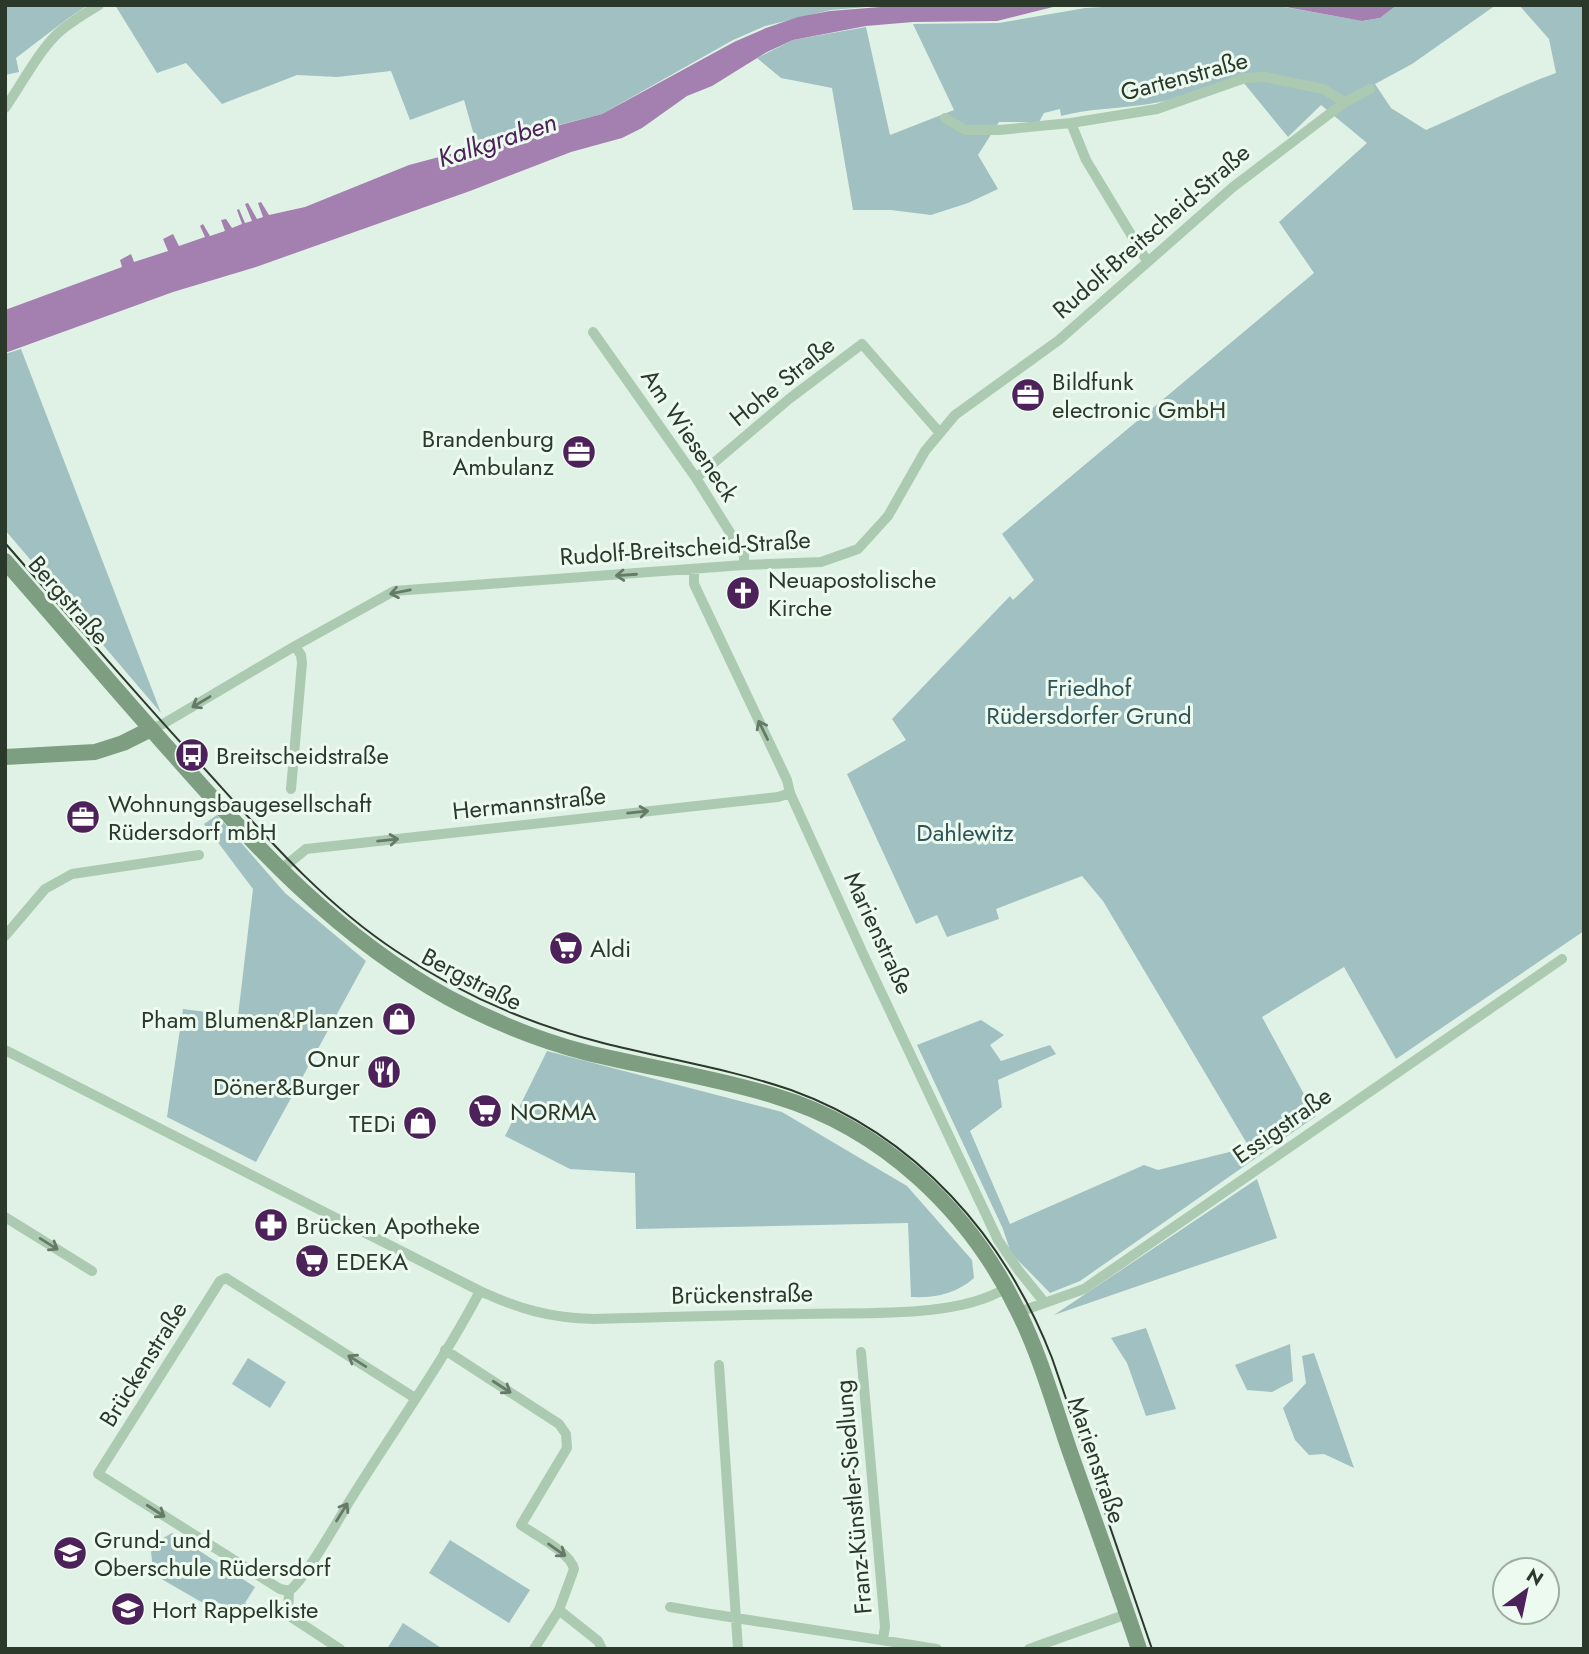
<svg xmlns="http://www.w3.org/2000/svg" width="1589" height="1654" viewBox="0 0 1589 1654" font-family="Jost,sans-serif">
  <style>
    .green { fill: #a0c0c1 }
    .water { fill: #a380af }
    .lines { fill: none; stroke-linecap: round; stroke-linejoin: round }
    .street { stroke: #accab1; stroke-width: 10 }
    .secondary { stroke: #7d9e80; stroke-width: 16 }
    .tram { stroke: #2b392b; stroke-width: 2 }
    .oneway { stroke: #657a67 }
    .labels { text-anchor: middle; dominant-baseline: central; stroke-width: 6; stroke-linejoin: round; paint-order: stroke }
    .street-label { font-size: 24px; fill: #2b392b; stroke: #edfaf0 }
    .poi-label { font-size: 24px; fill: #2b392b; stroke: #edfaf0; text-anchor: start }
    .park-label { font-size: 24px; fill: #2f5356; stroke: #edfaf0 }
    .water-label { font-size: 26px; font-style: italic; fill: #4d2159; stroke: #edfaf0 }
  </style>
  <rect width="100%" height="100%" fill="#e0f2e5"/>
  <!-- green -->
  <path class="green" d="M5,5h83l-21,14 -51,39 3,14 -14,3z
    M115,5h775l-59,5 -66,16 -32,14 -131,74 -125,32 -13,-46 -54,20 -19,-49 -54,6 -40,-2 -75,29 -36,-41 -29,10z
    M1140,5h133l90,16 17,-3 17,-13h99l-84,59 -37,20 16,24 35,22c44,-19 85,-41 130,-57l-7,-34 -30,-34h65v926l-188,128 -52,-92 -82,50 54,99 -236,165 -30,12 -39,-40 -8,-24 -86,-184 64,-25 23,15 -14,10 11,16 49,-16 6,9 -58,26 4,27 -32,24 40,93 134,-59 14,5 91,-23 -146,-246 -21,-25 -86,33 3,10 -52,18 -10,-22 -21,9 -69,-150 59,-34 -14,-21 118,-123 3,4 21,-20 -32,-46 312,-261 -35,-51 88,-79 -46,-38 -33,32 -49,-60c-30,11 -58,22 -90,27 -30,5 -59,4 -88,12l-1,-7 -16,4 -5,9h-40l-21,33 20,34 -30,14 -37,12 -40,-5h-38l-21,-122 -51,-10 -24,-20 36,-18 73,-13 24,108 64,-25 -41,-86 86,-1 86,-15z
    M21,349l140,364 -156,-183v-176z
    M217,815l68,78 81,68 -110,201 -89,-45 16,-108 55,7 15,-127 -49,-65z
    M547,1051l235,61 125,74 65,74 2,18c-18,16 -39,20 -63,19l-3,-74 -272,6 -1,-56 -65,-4 -65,-33z
    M1257,1179l20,59 -223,77z
    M1146,1328l30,81 -30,7 -19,-53 -16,-25z
    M1290,1344l3,37 -21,11 -25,-2 -12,-25z
    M1314,1353l40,115 -30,-14 -15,1 -14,-15 -12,-32 23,-25 -4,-27z
    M248,1358l38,24 -16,26 -38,-24z
    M172,1533l83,54 -10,16 5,4 -5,8 -13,-8 -17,-5 -12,1 -45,-26 -5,-8 -2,-17 7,-11z
    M450,1540l80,50 -21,33 -80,-50z
    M403,1623l40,26h-56z"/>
  <!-- water -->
  <path class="water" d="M905,5h156l-64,16 -84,1 -47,4 -73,14 -26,12 -55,34 -25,10 -45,32 -20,10 -51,14 -101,39 -214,76 -83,25 -168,61v-43l117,-43 -2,-7 11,-6 3,8 34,-11 -5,-12 10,-5 6,12 26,-9 -5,-11 3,-2 7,12 15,-5 -4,-11 5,-1 6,9 10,-4 -5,-14 2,-1 6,14 7,-2 -7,-17 3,-1 9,16 6,-2 -5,-14 3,-1 8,13 36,-8 104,-42 193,-51 132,-72 32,-14 32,-11 32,-6z
    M1275,5h122l-17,13 -18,3z"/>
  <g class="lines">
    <!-- street -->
    <path class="street" d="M5,108c17,-24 31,-53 52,-74 13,-12 27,-20 42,-29
      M945,118l20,12h34l72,-7 86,-14 88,-31 20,-1 58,12 22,13
      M1071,123l15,37 61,101
      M593,332l103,146 48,77v10
      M696,478l93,-79 73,-55 77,88
      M694,570v14l93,196 3,13 75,165 133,282 21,31 26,32
      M151,729l12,-5 132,-78 99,-55 350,-26 77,-3 37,-13 30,-33 37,-65 30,-36 104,-75 174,-153 112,-85 25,-13
      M291,789l11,-126 -1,-8 -6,-9
      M279,871l27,-22 472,-52 12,-4
      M5,936l40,-47 27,-15 127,-19
      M5,1050l475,241c39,18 70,27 114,28 69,-2 139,-4 208,-5 58,-2 155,5 204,-26
      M5,1217l87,54
      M1019,1312l65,-23 478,-330
      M445,1350l114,74 7,10 1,14 -46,77c14,10 49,27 53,44l-15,41 -25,39
      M861,1352l24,275 -2,12
      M719,1365l19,284
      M415,1398l-189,-120 -6,3 -122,193 182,115 9,2c15,-10 48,-69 60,-89 43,-70 93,-138 131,-211
      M289,1591l-1,24 52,34
      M670,1607c89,16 178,27 267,42
      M559,1610l39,31 4,8
      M1029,1649l98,-35"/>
    <!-- secondary -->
    <path class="secondary" d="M5,561c57,65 113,131 170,195 82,93 163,181 274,242 43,23 92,43 139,55 62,15 126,24 187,43 108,32 195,115 243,215 22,44 36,94 52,141 23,65 47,131 69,197
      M5,757l90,-5 28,-9 28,-14"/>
    <!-- tram -->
    <path class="tram" d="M5,543c62,71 124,143 188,213 64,70 123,142 203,195 63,43 133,73 207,92 63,16 127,26 188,47 125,45 214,147 261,268l100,291"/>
  </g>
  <!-- one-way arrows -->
  <defs><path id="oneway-shaft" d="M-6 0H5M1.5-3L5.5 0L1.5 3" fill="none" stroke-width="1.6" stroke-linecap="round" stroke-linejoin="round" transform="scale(1.75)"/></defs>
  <g class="oneway">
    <use href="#oneway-shaft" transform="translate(626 575) rotate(176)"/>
    <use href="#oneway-shaft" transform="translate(400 592) rotate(169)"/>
    <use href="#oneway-shaft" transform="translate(201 702) rotate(149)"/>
    <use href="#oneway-shaft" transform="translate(763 730) rotate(-116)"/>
    <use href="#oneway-shaft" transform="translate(638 812) rotate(-6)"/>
    <use href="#oneway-shaft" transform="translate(388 840) rotate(-6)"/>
    <use href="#oneway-shaft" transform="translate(49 1244) rotate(32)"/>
    <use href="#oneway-shaft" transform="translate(357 1361) rotate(-148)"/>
    <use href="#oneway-shaft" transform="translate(502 1387) rotate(33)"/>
    <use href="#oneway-shaft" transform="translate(156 1511) rotate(33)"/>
    <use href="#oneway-shaft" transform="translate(342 1512) rotate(-58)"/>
    <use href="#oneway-shaft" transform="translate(557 1550) rotate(35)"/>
  </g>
  <!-- icons -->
  <defs>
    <g id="office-disc" transform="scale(1.75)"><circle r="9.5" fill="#4d2159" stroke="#edfaf0"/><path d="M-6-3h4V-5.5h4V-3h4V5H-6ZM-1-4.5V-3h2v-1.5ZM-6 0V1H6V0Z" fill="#fff"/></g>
    <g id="church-disc" transform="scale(1.75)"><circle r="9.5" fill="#4d2159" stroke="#edfaf0"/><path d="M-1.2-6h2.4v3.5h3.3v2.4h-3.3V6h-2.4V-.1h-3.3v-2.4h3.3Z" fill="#fff"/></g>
    <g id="bus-disc" transform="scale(1.75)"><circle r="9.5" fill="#4d2159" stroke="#edfaf0"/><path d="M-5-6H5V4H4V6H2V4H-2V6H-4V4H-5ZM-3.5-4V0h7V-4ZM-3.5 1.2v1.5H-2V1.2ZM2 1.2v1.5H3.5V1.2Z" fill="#fff"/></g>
    <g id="supermarket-disc" transform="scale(1.75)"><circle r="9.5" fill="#4d2159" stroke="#edfaf0"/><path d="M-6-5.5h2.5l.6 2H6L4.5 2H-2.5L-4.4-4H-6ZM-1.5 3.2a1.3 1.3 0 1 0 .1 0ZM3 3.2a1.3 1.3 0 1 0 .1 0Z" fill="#fff"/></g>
    <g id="shop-disc" transform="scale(1.75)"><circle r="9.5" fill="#4d2159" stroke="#edfaf0"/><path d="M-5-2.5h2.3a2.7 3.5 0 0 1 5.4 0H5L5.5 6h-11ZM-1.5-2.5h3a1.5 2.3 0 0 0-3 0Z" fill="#fff"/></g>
    <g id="restaurant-disc" transform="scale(1.75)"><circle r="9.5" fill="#4d2159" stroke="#edfaf0"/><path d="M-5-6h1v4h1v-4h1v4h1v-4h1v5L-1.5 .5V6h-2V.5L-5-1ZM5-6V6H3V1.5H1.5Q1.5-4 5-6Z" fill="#fff"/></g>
    <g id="pharmacy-disc" transform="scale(1.75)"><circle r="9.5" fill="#4d2159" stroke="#edfaf0"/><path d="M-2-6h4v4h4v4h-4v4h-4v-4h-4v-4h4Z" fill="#fff"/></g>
    <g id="school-disc" transform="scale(1.75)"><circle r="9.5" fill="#4d2159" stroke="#edfaf0"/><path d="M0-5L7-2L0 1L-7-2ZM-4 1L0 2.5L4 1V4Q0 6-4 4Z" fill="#fff"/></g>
  </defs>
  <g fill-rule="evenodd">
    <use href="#office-disc" x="1028" y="395"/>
    <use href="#office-disc" x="579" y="452"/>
    <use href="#church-disc" x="743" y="593"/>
    <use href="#bus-disc" x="192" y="755"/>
    <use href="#office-disc" x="83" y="817"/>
    <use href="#supermarket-disc" x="566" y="948"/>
    <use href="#shop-disc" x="399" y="1019"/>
    <use href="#restaurant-disc" x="384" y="1072"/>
    <use href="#supermarket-disc" x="485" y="1111"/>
    <use href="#shop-disc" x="420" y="1123"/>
    <use href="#pharmacy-disc" x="271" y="1225"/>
    <use href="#supermarket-disc" x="312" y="1261"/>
    <use href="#school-disc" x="70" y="1553"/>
    <use href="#school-disc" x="128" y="1609"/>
  </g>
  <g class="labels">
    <!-- street labels -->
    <g class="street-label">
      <text transform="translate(1184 76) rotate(-15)">Gartenstraße</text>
      <text transform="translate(1151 231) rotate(-41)">Rudolf-Breitscheid-Straße</text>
      <text transform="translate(782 381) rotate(-39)">Hohe Straße</text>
      <text transform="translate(690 435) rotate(56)">Am Wieseneck</text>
      <text transform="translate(685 548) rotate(-4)">Rudolf-Breitscheid-Straße</text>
      <text transform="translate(69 600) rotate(49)">Bergstraße</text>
      <text transform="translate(529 803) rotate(-6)">Hermannstraße</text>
      <text transform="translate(879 933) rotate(65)">Marienstraße</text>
      <text transform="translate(472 979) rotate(27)">Bergstraße</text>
      <text transform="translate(1282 1125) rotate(-35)">Essigstraße</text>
      <text transform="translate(742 1294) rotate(-1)">Brückenstraße</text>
      <text transform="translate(143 1364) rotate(-58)">Brückenstraße</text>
      <text transform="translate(1097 1460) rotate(71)">Marienstraße</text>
      <text transform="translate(853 1497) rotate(-95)">Franz-Künstler-Siedlung</text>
    </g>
    <!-- poi labels -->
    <g class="poi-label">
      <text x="1052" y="381">Bildfunk<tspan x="1052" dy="28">electronic GmbH</tspan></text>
      <text x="554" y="438" text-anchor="end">Brandenburg<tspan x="554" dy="28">Ambulanz</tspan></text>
      <text x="768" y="579">Neuapostolische<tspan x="768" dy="28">Kirche</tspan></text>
      <text x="216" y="755">Breitscheidstraße</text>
      <text x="108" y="803">Wohnungsbaugesellschaft<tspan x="108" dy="28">Rüdersdorf mbH</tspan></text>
      <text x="590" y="948">Aldi</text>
      <text x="374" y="1019" text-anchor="end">Pham Blumen&amp;Planzen</text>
      <text x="360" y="1058" text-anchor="end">Onur<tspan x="360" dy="28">Döner&amp;Burger</tspan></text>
      <text x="510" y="1111">NORMA</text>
      <text x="396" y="1123" text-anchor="end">TEDi</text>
      <text x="296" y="1225">Brücken Apotheke</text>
      <text x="336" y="1261">EDEKA</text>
      <text x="94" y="1539">Grund- und<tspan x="94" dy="28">Oberschule Rüdersdorf</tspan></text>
      <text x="152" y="1609">Hort Rappelkiste</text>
    </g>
    <!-- park labels -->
    <g class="park-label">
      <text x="1089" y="687">Friedhof<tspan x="1089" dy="28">Rüdersdorfer Grund</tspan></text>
      <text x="965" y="832">Dahlewitz</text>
    </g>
    <!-- water labels -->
    <g class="water-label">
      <text transform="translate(497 140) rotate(-18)">Kalkgraben</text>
    </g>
  </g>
  <!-- border -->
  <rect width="1589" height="1654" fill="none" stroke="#2b392b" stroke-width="14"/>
  <!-- north arrow -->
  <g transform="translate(1526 1591) rotate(33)"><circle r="33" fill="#edfaf0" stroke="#9fada1" stroke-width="2"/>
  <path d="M0-5L12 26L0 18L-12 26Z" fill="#4d2159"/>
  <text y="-10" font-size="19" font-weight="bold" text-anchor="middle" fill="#2b392b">N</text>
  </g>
</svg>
